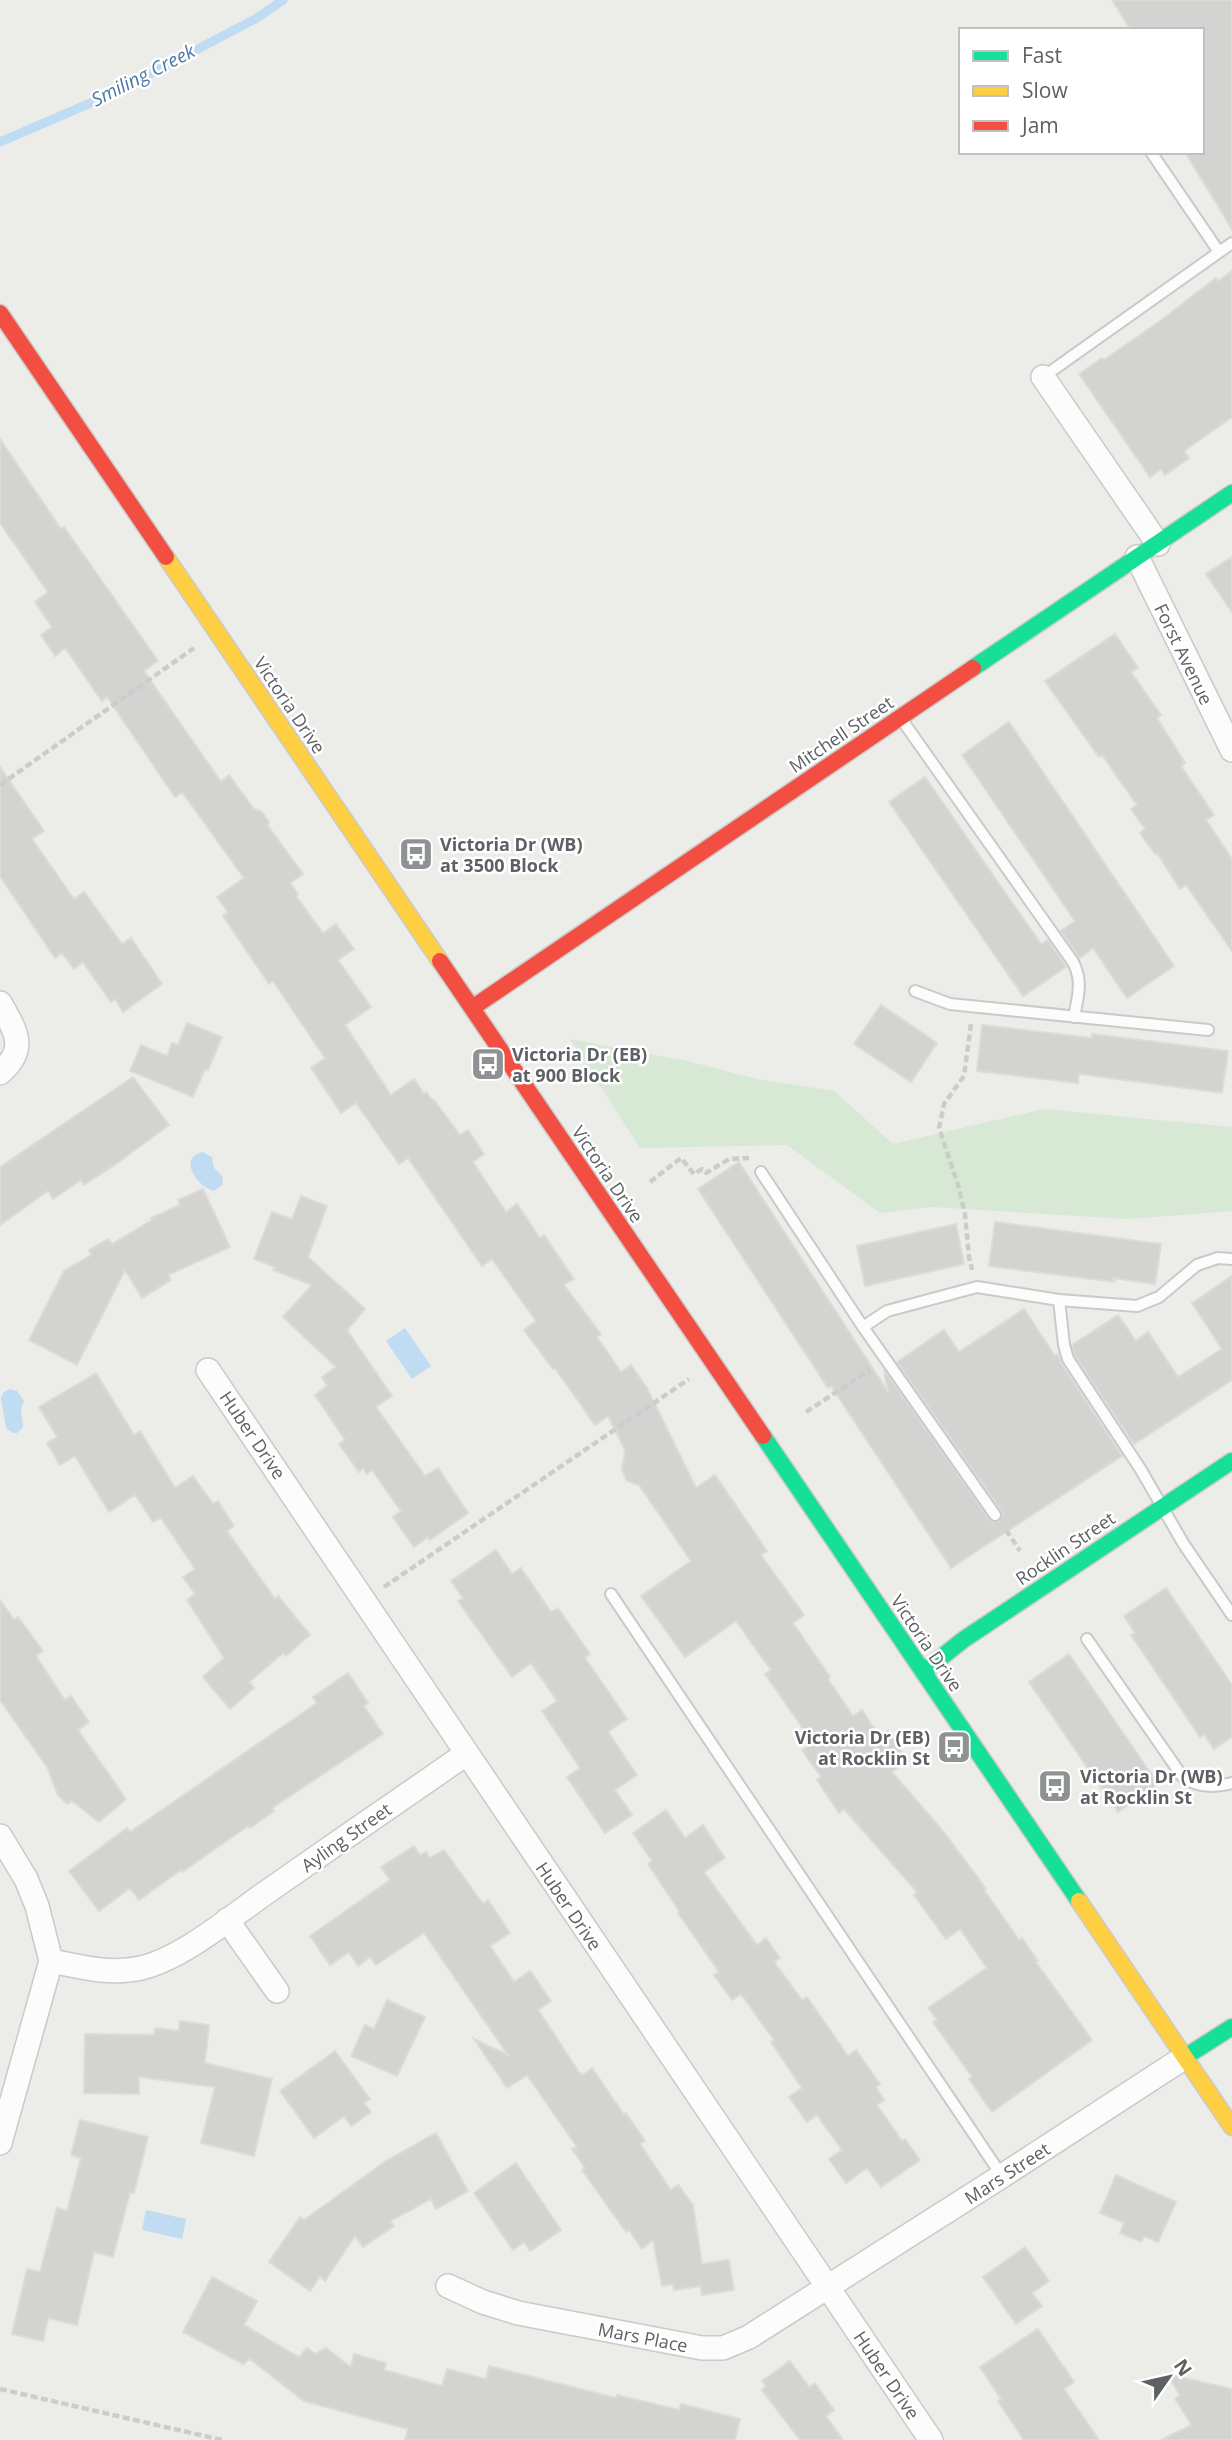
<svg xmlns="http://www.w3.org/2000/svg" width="1232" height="2440" viewBox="0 0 1232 2440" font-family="'Open Sans',sans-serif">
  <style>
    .green { fill: #d7e8d5 }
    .water { fill: #bfdcf3 }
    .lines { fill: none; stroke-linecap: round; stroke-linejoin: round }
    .stream { stroke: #bfdcf3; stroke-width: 9 }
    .building { fill: #d3d3d1; stroke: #dcdbd8; stroke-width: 2 }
    .lane-casing { stroke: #c9cac9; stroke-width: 14 }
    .street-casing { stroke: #c9cac9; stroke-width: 26 }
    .fast-casing { stroke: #c9cac9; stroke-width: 19 }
    .slow-casing { stroke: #c9cac9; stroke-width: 19 }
    .jam-casing { stroke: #c9cac9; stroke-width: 19 }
    .path { stroke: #c9cecb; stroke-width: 4.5; stroke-dasharray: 7 3.5; stroke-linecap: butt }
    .lane { stroke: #fcfcfc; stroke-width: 10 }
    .street { stroke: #fcfcfc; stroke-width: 23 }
    .fast { stroke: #16e098; stroke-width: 16 }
    .slow { stroke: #ffcf43; stroke-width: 16 }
    .jam { stroke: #f24e42; stroke-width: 16 }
    .labels { text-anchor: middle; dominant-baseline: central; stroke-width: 5; stroke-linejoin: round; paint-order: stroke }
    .street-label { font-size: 18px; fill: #5d6165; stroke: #fff }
    .poi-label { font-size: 18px; font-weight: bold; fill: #5d6165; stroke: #fff; text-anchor: start }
    .water-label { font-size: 19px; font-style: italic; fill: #4a77a9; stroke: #fff }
  </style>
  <rect width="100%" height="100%" fill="#ecece8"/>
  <!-- green -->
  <path class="green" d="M570,1039l117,22 70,18 77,12 59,53 151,-35 188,18v84l-104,8 -196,-12 -52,6 -93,-68 -147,3z"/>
  <!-- water -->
  <path class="water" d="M203,1152l9,5 2,11 9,9 -1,8 -8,6c-17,-4 -37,-34 -11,-39z
    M405,1328l26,38 -19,13 -26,-38z
    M10,1389l7,2 7,10 -3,8 2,18 -6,6h-4l-7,-5 -5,-30 3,-6z
    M146,2210l40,9 -4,20 -40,-9z"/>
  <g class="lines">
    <!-- stream -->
    <path class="stream" d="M0,142l116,-50 141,-74 26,-18"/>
  </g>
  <!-- building -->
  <path class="building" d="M1112,0h120v229l-47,-77h17v-122h-71z
    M1232,271v146l-48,34 5,7 -24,17 -4,-6 -11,8 -71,-103 23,-16 2,2 56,-39 56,-43 2,3z
    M0,439l61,90 3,-2 94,134 -14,10 77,111 8,-7 25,34 7,2 8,11 -1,4 35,48 -13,9 8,11 -2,2 27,37 13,-9 18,25 -16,11 33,47 -26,18 46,70 23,-16 10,15 2,-2 7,9 1,-1 26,35 8,-5 16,24 -11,8 33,50 11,-8 23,34 4,-3 30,44 -10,6 37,49 -4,3 24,35 10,-7 16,23 49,100 19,-13 52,76 -6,4 43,60 -11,8 37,54 -2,2 25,37 9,-6 18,27 8,-6 20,30 -16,11 51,59 43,58 -2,1 35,50 3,-2 16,23 -2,1 56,78 -100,72 -23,-33 3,-2 -39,-55 4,-2 -9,-12 59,-40 -27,-39 -14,10 -32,-44 3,-3 -73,-83 -5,4 -22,-33 4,-3 -19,-27 11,-7 -48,-69 6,-4 -35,-49 -51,36 -44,-61 50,-35 -52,-76 -12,-4 -5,-11 3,-20 -17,-34 -13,9 -40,-57 -2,1 -29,-39 12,-9 -44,-62 -10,7 -74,-108 -9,6 -43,-61 -15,10 -30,-45 14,-10 -52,-77 -4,3 -46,-68 5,-4 -11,-15 27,-19 -62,-86 -7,5 -68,-100 -5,4 -37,-53 -10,8 -14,-21 11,-8 -17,-25 13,-10 -48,-69z
    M1232,557v55l-26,-38z
    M1115,634l23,34 -7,4 30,43 -4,3 28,45 -4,3 33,49 -8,5 26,39v92l-46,-66 -6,4 -23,-36 -2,1 -15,-21 5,-4 -14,-20 6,-4 -35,-50 -3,2 -54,-76z
    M1009,722l165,244 -47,32 -34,-50 -13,10 -19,-27 14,-10 -113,-166z
    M0,767l44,64 -12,8 42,60 10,-7 38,52 9,-6 31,46 -39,28 -8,-13 -4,3 -28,-40 -9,7 -12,-16 -7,5 -55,-82z
    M925,777l116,167 7,-4 18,27 -43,29 -134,-194z
    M881,1005l56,38 -26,39 -57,-38z
    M187,1023l35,14 -14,33 -3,-1 -12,28 -63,-26 11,-26 26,11 5,-13 6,2z
    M982,1025l110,13v-4l136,17 -6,42 -143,-19 -1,9 -101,-12z
    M133,1077l36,48 -53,39 -32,21 -3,-5 -28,19 -5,-8 -48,34v-58z
    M739,1162l149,230 -4,-22 107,152 9,-1 3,-6 -2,-5 -104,-148 47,-32 15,22 65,-43 31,47 3,-2 3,9 61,93 -171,112 -120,-182 -3,2 -130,-199z
    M203,1189l27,58 -62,28 3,5 -29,18 -17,-28 -48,95 -48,-25 35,-69 27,-16 -2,-5 19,-11 4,5 40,-24 -1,-2 29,-13 -2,-5z
    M301,1196l26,10 -19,51 57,52 -18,21 45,66 -16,11 49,69 13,-8 30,45 -38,27 -2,-3 -14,10 -21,-30 8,-6 -29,-41 -5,4 -4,-6 -4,4 -20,-28 6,-4 -30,-45 12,-9 -5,-9 14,-10 -53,-50 29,-32 -39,-15 2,-3 -21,-8 18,-47 20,7z
    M995,1222l166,22 -6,40 -42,-6 2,4 -126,-16z
    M956,1224l8,40 -99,22 -8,-40z
    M1232,1276v104l-98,64 -59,-88 -3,-11 46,-30 18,26 12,-9 30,45 44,-28 -30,-46z
    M96,1373l38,62 6,-4 35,57 18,-12 20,28 5,-3 16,25 -7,5 48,68 3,-3 32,39 -24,21 -3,-3 -34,29 5,6 -24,21 -27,-32 21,-19 -37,-58 8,-6 -12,-17 12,-8 -34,-51 -8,4 -18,-27 -26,17 -34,-56 -15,9 -13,-22 10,-6 -18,-30z
    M496,1550l16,24 9,-6 30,44 7,-4 32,46 -5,4 42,61 -19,13 29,43 -22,15 17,25 -27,18 -38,-56 13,-9 -38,-57 15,-10 -26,-38 -19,14 -54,-76 5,-3 -12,-17z
    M1166,1588l66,97v52l-18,12 -10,-15 -4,3 -69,-102 4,-2 -11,-17z
    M0,1600l14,20 4,-3 25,34 -7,5 29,44 6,-4 18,26 -11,8 48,69 -27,23 -27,-21 -5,3 -9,-9 -11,-28 -47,-67z
    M1069,1654l89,130 -40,28 -89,-130z
    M348,1673l20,30 -4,3 19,28 -111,74 2,3 -24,17 -2,-2 -66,46 -1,-2 -42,30 -9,-12 -31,23 -30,-40 58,-43 3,4 187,-129 -4,-6z
    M666,1810l19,28 18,-13 22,33 -21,14 53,73 9,-7 14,20 -6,4 28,38 5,-3 41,59 8,-6 24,34 -4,3 8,13 -7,5 25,36 3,-2 15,21 -39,27 -14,-19 -21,15 -17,-24 13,-9 -25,-35 -10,7 -18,-25 13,-9 -31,-46 3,-2 -33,-46 -9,6 -18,-25 5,-3 -41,-59 2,-1 -32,-48 4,-3 -19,-28z
    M414,1846l6,9 6,-3 4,6 14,-8 39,54 5,-4 22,33 -20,13 24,36 16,-11 21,30 -13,9 41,62 4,3 9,-7 32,47 2,-2 19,28 -5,3 31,46 7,-5 15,20 9,59 27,-4 5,30 -32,5 -2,-9 -26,4 -1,-6 -11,2 -9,-46 -11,9 -13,-19 -3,2 -44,-62 3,-2 -13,-19 5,-2 -50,-72 -20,13 -33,-49 34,16 -84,-122 -48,32 -6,-8 -12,9 -9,-14 -19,13 -20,-29 80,-56 -9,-13z
    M387,2000l38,17 -28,59 -46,-20 14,-31 9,4z
    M180,2021l29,4 -4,38 67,16 -18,77 -53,-13 14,-56 -76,-10v17l-55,-1 1,-59 69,1 1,-7 24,3z
    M335,2051l35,48 -6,4 7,9 -20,14 -7,-10 -30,22 -34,-47z
    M80,2120l68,17 -14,56 -4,-1 -17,65 -19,-5 -17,73 -29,-7 -5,23 -31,-7 15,-65 13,3 17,-64 10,3 14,-53 -10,-3z
    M436,2133l32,58 -32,18 -5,-10 -41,22 4,5 -31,21 -8,-11 -30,45 -5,-5 -10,15 -41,-29 31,-45 4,3 82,-59z
    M516,2163l45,67 -31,21 -6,-9 -11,8 -39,-57z
    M1116,2175l60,27 -18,40 -14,-6 -3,6 -21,-9 4,-10 -24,-10z
    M1025,2247l24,34 -17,12 10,13 -26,18 -33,-47z
    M212,2277l45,24 -13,24 55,32 8,-9 8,6 11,-6 25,19 3,-13 32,9 -2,7 58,16 5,-17 39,10 3,-13 127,32 1,-3 62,15 2,-6 59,15 -5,21h-330l3,-11 -104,-28 -54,-42 -7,5 -60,-32z
    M1038,2329l36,53 -10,7 35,51h-75l-26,-39 3,-2 -21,-32z
    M790,2361l19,26 6,-4 19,27 -8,6 17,24h-43l-38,-50 4,-4 -4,-5z
    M1167,2374l65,15v51h-71l31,-15 -17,-26 5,-4z"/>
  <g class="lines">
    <!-- lane casing -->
    <g class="lane-casing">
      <path id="lane" d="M1151,152l68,100
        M1043,377l189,-134
        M902,720l171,242c10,19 5,34 1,55
        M915,991l35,13 258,26
        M761,1172l102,155 132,188
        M1059,1300l5,45 4,14 73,111 42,73 49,72
        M863,1327l24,-16 90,-24 82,13 78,6 22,-9 38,-32 21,-7 14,1
        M611,1594l391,582
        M1087,1639l95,137c15,12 32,12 50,7"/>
    </g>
    <!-- street casing -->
    <g class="street-casing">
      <path id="street" d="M1043,377l115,167
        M1137,557l95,193
        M0,1003c16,28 28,46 0,70
        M208,1370l723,1070
        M0,1836l26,43 11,27 14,55 -51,182
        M227,1920l50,71
        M51,1961c30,6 59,14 90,7 40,-9 89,-50 123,-74 67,-47 135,-94 202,-140
        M448,2286l35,16 35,11 184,35h21l26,-11 253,-161 183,-119"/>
    </g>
    <!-- fast casing -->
    <g class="fast-casing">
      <path id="fast" d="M973,668l259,-175
        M763,1436l316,465
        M923,1672l40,-32 269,-179
        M1185,2057l47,-30"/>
    </g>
    <!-- slow casing -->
    <g class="slow-casing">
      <path id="slow" d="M166,557l274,404
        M1079,1901l153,226"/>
    </g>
    <!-- jam casing -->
    <g class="jam-casing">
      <path id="jam" d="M0,313l166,244
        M440,961l323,475
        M472,1008l501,-340"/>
    </g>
    <!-- path -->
    <path class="path" d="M0,785l194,-137
      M971,1024l-7,52 -20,28 -5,24 19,57 7,29 4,43 3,13
      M650,1182l31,-24 13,16 8,-5 4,4 23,-14 20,-1
      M806,1412l64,-42
      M1006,1530l14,21
      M384,1587l305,-208
      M0,2389l222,51"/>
    <!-- lane -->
    <use href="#lane" class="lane"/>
    <!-- street -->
    <use href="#street" class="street"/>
    <!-- fast -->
    <use href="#fast" class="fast"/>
    <!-- slow -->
    <use href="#slow" class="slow"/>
    <!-- jam -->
    <use href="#jam" class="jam"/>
  </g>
  <!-- icons -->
  <defs>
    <g id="bus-square" transform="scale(1.75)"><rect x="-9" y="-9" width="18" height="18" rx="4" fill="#8f9293" stroke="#fff"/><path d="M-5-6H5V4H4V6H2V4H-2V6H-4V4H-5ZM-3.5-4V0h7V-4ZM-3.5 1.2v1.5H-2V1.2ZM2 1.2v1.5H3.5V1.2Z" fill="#fff"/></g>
  </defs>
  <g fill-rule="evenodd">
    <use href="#bus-square" x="416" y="854"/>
    <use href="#bus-square" x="488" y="1064"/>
    <use href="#bus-square" x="954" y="1747"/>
    <use href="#bus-square" x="1055" y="1786"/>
  </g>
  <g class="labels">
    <!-- street labels -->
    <g class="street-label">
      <text transform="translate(1184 654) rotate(64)">Forst Avenue</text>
      <text transform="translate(290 705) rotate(56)">Victoria Drive</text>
      <text transform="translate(841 734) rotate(-34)">Mitchell Street</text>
      <text transform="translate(608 1174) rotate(56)">Victoria Drive</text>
      <text transform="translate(253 1435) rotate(56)">Huber Drive</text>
      <text transform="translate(1065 1548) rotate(-34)">Rocklin Street</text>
      <text transform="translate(927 1643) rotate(56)">Victoria Drive</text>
      <text transform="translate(346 1837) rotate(-35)">Ayling Street</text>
      <text transform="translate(569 1906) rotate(56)">Huber Drive</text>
      <text transform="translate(1007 2173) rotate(-33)">Mars Street</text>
      <text transform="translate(643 2337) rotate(11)">Mars Place</text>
      <text transform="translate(887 2375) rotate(56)">Huber Drive</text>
    </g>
    <!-- poi labels -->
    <g class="poi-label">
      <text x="440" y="844">Victoria Dr (WB)<tspan x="440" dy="21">at 3500 Block</tspan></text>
      <text x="512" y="1054">Victoria Dr (EB)<tspan x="512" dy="21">at 900 Block</tspan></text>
      <text x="930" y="1737" text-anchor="end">Victoria Dr (EB)<tspan x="930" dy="21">at Rocklin St</tspan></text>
      <text x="1080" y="1776">Victoria Dr (WB)<tspan x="1080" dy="21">at Rocklin St</tspan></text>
    </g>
    <!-- water labels -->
    <g class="water-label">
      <text transform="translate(143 75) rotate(-27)">Smiling Creek</text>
    </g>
  </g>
  <!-- legend -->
  <rect x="959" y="28" width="245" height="126" fill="#ffffff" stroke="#bec0c1" stroke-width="2"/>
  <rect x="973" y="51" width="35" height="10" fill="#16e098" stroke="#bec0c1" stroke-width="2"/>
  <text x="1022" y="63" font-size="21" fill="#5d6165">Fast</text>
  <rect x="973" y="86" width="35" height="10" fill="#ffcf43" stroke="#bec0c1" stroke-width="2"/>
  <text x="1022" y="98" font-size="21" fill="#5d6165">Slow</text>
  <rect x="973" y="121" width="35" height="10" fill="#f24e42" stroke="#bec0c1" stroke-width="2"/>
  <text x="1022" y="133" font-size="21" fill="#5d6165">Jam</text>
  <!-- north arrow -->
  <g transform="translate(1169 2377) rotate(56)" stroke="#ffffff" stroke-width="5" paint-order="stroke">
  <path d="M0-5L12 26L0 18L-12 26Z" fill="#5d6165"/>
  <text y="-10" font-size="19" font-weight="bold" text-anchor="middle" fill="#5d6165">N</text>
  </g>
</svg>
